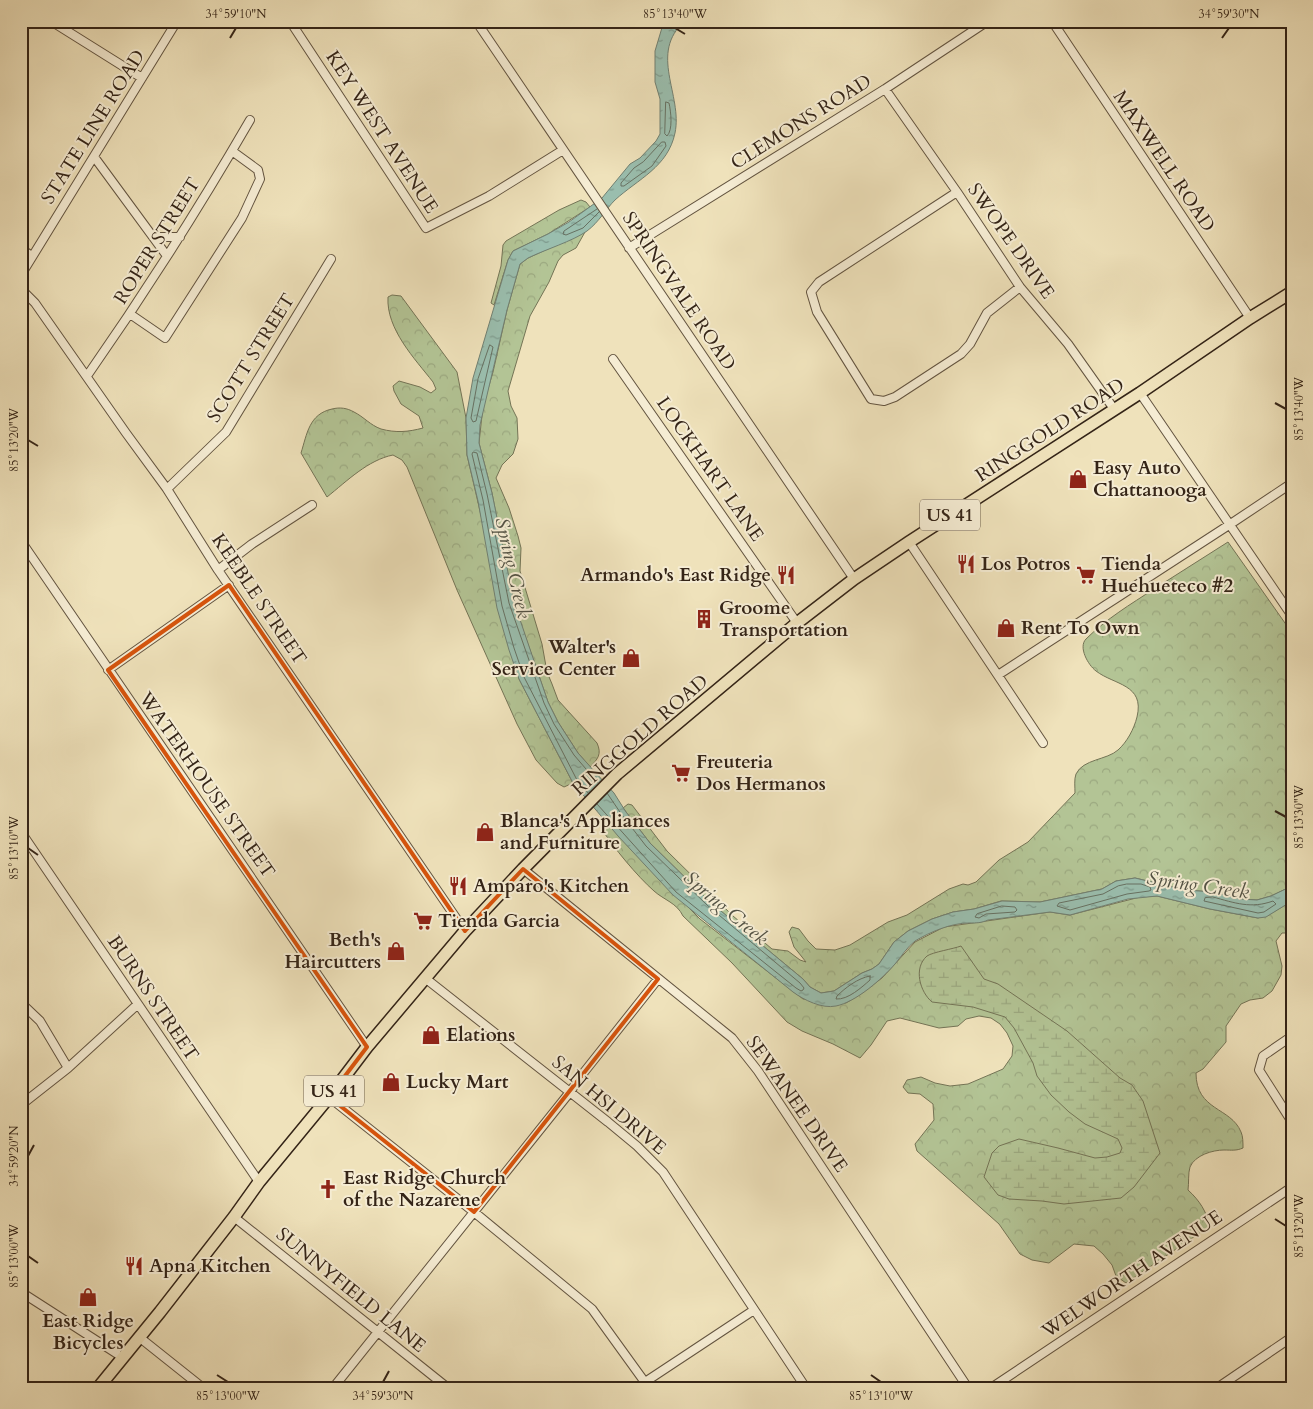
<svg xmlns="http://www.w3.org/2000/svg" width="1313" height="1409" viewBox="0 0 1313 1409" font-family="Cardo,serif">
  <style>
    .forest { fill: url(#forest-crowns); stroke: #747456 }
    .wetland { fill: url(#wetland-marsh); stroke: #747456 }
    .water { fill: url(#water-ripples); stroke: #718072 }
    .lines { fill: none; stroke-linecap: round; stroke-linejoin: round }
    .shore { stroke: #677162; stroke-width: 1 }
    .street-casing { stroke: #635440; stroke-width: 10 }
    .primary-casing { stroke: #342417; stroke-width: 14 }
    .street { stroke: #f5ecd3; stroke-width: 8 }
    .primary { stroke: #efe2bb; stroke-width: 11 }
    .marked { fill: none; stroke: #d6540d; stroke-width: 4; stroke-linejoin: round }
    .ticks { fill: none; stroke: #342417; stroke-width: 2 }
    .labels { text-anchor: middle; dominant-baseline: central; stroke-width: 4; stroke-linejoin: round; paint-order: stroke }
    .shield { fill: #f5ecd3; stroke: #6e604f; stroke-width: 1 }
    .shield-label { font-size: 18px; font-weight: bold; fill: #342417 }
    .street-label { font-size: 19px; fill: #342417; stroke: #f5ecd3 }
    .poi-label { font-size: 19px; font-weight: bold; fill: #342417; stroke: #f5ecd3; text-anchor: start }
    .water-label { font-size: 20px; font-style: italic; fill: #535244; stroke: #f5ecd3 }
    .neatline { fill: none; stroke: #342417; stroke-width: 2 }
    .ticks-label { font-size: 12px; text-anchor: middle; fill: #342417 }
  </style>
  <defs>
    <pattern id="forest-crowns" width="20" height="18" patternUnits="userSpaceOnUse" patternTransform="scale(1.25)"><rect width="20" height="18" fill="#b3c495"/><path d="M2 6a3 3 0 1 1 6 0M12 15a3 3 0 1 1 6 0" fill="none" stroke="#9ba880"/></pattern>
    <pattern id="wetland-marsh" width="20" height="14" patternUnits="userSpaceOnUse" patternTransform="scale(1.25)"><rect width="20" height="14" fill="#b3c495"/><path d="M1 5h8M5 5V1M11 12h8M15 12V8" fill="none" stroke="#9ba880"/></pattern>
    <pattern id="water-ripples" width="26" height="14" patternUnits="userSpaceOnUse" patternTransform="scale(1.25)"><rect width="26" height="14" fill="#9abeae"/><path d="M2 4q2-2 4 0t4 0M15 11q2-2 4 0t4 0" fill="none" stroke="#7e9a8d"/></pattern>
  </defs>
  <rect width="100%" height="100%" fill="#efe2bb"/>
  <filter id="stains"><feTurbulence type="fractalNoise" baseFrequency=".004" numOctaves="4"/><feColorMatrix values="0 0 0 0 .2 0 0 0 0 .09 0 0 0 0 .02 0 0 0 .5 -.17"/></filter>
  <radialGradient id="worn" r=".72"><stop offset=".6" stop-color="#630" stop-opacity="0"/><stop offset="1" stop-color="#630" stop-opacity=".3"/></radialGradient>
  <!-- forest -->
  <path class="forest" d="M581,200l5,2 4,5 -42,27 -35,17 -5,9 -14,45 -3,-2 10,-37 2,-21 3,-4 53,-31z
    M585,232l-9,16 -13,7 -5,6 -9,21 -19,34 -22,75 3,15 6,12 1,21 -5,15 -11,11 -6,13 13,30 9,28 3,12 -1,23 22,73 5,28 5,12 6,16 39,43c5,11 1,16 -7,24l-12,-14 -20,-31 -10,-20 -17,-49 -18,-51 -21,-109 -13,-50 4,-37 10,-34 14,-62 13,-46 8,-6z
    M392,295l9,1 56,76 9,46 1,37 52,224 54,104 -9,4 -7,-4 -21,-23 -19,-36 -60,-134 -50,-123 -5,-7 -9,-5c-25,5 -46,26 -66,42l-26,-44c6,-19 8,-39 31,-44 8,-2 15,-1 22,3 10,5 16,13 27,17 15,4 27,3 42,-1l-4,-12 -18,-12 -7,-13 -1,-5 6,-5 21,6 11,6 5,-4 -3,-7c-18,-23 -47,-53 -45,-85z
    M1228,542l64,91v253l-21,10 -14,4 -16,-1 -28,-7 -28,-2 -50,-12 -19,3 -14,8 -62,13 -39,-1 -27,8 -21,3 -21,7 -24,12 -14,11 -15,22 -7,5 -10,4 -28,18 -13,2 -11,-6 -7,-8 -93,-77 -60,-59 -27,-35 5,-4 4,1 35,46 66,65 39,33 16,2 12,9 6,2 -12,-15 -5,-15 3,-5 7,2 9,12 8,8 19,1 15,-5 38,-23 19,-7 42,-26 14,-5 5,1 8,-3 23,-22 29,-18 47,-49c0,-6 -1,-14 1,-19 7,-15 31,-14 42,-24 9,-8 16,-21 19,-33 8,-33 -23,-32 -41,-46 -8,-6 -18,-24 -10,-32 20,-20 45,-35 68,-50 25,-16 49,-31 74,-47z
    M608,824l37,40 55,55 103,80 43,4 16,-10 20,-15 33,-36 29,-15 106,-15 20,3 70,-18 17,-1 53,13 48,9 17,-7 17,-10v32h-10l-6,8 6,25 -1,9 -9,16 -9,7 -13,2 -9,4 -15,22v16l-23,27 -7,4c0,38 35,34 45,59 2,4 2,11 2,16 -7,3 -11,2 -19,2 -11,0 -29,5 -34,17 -2,6 -1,16 -2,23 12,11 18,21 22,36l-84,57 -10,-7 -4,-11 -9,-11 -9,-8 -20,-2 -25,19 -17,-3 -12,-6 -21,-30 -82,-73 -2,-7 19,-24 -1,-16 -13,-10 -12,-1 -5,-6 4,-7 14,-3 14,6 15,3 18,-2 35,-15 9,-13 1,-10 -6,-13 -7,-9 -9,-6 -12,-2 -13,3 -8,7 -19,2 -39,-10 -13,3 -16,24 -11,13 -27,-14 -31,-13 -15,-9 -55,-59 -49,-47c-6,-13 -19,-16 -29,-25 -17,-15 -41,-44 -53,-63z"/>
  <!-- wetland -->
  <path class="wetland" d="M961,946l23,33 14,5 69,47 53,47 12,7 11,16 17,52 -26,34 -13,11 -57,6 -22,-3 -33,-2 -11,-4 -14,-18 8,-24 7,-7 20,-7 39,9 37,10 12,-1 13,-4 2,-5 -4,-9 -33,-15 -16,-12 -18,-17 -14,-19 -4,-13 -19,-35 -9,-11 -32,-10 -41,-5c-12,-10 -19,-34 -5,-46 6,-4 26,-7 34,-10z"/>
  <!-- water -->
  <path class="water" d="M664,21h21c-37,32 -2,74 -10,112 -7,34 -37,46 -60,67 -10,10 -16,22 -28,31 -14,10 -43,19 -59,27l-8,6 -13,46 -27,115 -1,18 13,50 22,109 34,100 10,20 20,31 36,40 12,19 24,31 60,59 93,77 7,8 11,6 13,-2 28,-18 10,-4 7,-5 15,-22 14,-11 24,-12 21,-7 21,-3 28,-8 38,1 62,-13 14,-8 19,-3 50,12 28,2 28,7 16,1 14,-4 21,-10v15l-26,16 -8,1 -48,-9 -53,-13 -29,3 -58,16 -20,-3 -62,8c-7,3 -11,3 -19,3 -18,0 -39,9 -54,18 -8,6 -14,16 -20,23 -13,15 -39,38 -59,42 -14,3 -32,-6 -43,-14l-120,-97 -55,-59 -45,-53 -54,-104 -10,-29 -12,-42 -19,-107 -11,-46 -1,-37 7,-40 35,-118 5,-9 35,-17 21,-12 33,-24 28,-34 10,-6 16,-17 4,-7v-35l-5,-17v-31z"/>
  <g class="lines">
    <!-- shore -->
    <path class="shore" d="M666,102l3,1c2,9 4,27 -2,33l-2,-2z
      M662,142h3l1,4 -14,20 -28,20h-3v-3l13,-15 9,-6z
      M597,209l-33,22 -1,3 3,1 17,-7 16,-16
      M490,345l3,2 -17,74 -3,1 -2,-4 7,-39z
      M588,793l-11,-13 -53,-103 -10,-29 -12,-42 -19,-106 -11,-46 1,-2 4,1 10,41 22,109 35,100 10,21 20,31 24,28
      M597,804l79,88 120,96 5,3 2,-1 1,-2 -4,-5 -93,-78 -61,-59 -24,-31 -15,-22
      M1127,884h14l9,3 1,3 -2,1 -22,3 -57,16 -13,-4 2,-3 44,-9 15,-8z
      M1213,897c22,6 38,12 60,4l3,3 -12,8 -6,1 -54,-12 1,-3z
      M1002,906l13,1 2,3 -2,2 -29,2 -7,4 -4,-1 2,-3z
      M870,976v4c-8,7 -22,20 -34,19l1,-3c8,-8 21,-18 33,-20z"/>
    <!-- street casing -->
    <g class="street-casing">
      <path id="street" d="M51,21l91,57
        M290,21l136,207 63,-32 74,-46
        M476,21l378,558
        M1052,21l198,297
        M885,89l72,103 63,95 48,57 46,65
        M95,158l72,98
        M957,192l-138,90 -8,10 6,20 54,87 13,2 11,-4 66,-43 9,-10 17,-31 33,-26
        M153,237h27
        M629,248l256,-159 103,-68
        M21,249l11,7
        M21,275l156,-254
        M21,289l14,14 91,130 41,56 51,81 247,361
        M130,314l35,24 77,-120 18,-39 -2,-9 -26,-19
        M613,359l184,264
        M87,376c58,-83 112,-168 163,-256
        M1140,393l152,223
        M167,489l59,-57 105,-173
        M21,541l346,506
        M909,542l134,201
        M218,570l34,-26 60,-39
        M108,670l121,-85
        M998,675l231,-150 63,-42
        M21,832l238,350
        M523,869l209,169 26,33 210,317
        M425,978l183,144 29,24 26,26 143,216
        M21,1003l19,18 28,47
        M1292,1036l-29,20 -4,14 33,52
        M329,1097l145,115 118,97 52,72
        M21,1105l47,-37 70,-64
        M234,1217l214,171
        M21,1292l101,65
        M139,1337l64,51
        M333,1388l237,-296 11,-16 77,-97
        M636,1388l118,-78
        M991,1388l301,-201
        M1217,1388l75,-51"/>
    </g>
    <!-- primary casing -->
    <g class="primary-casing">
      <path id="primary" d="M98,1388l62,-76 74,-95 25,-35 70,-85 38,-50 98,-116 58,-62 94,-95 180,-151 57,-44 55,-37 231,-149 110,-75 42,-26"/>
    </g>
    <!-- street -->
    <use href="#street" class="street"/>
    <!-- primary -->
    <use href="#primary" class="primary"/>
  </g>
  <!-- marked area -->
  <path class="marked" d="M229,585l236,346 58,-62 135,110 -184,233 -145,-115 38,-50 -259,-377z"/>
  <!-- ticks -->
  <path class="ticks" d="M675,28l10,6M230,38l6,-10M1222,38l7,-10M1275,403l11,6M28,440l10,6M1275,811l11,6M28,848l10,7M28,1156l6,-11M1275,1219l11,7M28,1256l10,7M217,1375l11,7M871,1375l10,7M383,1382l6,-11"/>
  <!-- icons -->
  <defs>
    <g id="shop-bare" transform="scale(1.5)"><path d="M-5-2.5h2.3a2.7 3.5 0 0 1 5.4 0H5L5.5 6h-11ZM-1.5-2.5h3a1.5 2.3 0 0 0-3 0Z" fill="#8f2418" stroke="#f5ecd3" stroke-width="2.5" paint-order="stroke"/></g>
    <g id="restaurant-bare" transform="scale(1.5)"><path d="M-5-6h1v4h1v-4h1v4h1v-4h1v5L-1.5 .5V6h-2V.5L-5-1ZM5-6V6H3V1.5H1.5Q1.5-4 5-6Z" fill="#8f2418" stroke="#f5ecd3" stroke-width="2.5" paint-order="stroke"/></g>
    <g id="supermarket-bare" transform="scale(1.5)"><path d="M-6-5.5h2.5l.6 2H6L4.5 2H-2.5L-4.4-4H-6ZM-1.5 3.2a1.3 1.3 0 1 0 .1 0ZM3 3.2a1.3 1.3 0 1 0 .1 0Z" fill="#8f2418" stroke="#f5ecd3" stroke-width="2.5" paint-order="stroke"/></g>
    <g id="building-bare" transform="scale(1.5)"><path d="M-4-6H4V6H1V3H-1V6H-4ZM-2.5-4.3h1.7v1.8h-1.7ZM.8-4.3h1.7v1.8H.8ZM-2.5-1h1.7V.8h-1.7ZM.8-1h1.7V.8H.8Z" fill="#8f2418" stroke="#f5ecd3" stroke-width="2.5" paint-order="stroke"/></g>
    <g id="church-bare" transform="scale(1.5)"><path d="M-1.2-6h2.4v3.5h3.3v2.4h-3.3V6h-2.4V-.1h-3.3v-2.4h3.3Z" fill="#8f2418" stroke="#f5ecd3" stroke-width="2.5" paint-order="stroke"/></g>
  </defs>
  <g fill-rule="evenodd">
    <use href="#shop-bare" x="1078" y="479"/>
    <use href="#restaurant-bare" x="966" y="564"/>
    <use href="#restaurant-bare" x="786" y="575"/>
    <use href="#supermarket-bare" x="1086" y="575"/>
    <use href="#building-bare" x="704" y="619"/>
    <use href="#shop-bare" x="1006" y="628"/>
    <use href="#shop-bare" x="631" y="658"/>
    <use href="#supermarket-bare" x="681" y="773"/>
    <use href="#shop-bare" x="485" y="832"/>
    <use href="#restaurant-bare" x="458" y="886"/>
    <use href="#supermarket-bare" x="423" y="921"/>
    <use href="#shop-bare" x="396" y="951"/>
    <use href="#shop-bare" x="431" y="1035"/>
    <use href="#shop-bare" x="391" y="1082"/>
    <use href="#church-bare" x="328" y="1189"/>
    <use href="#restaurant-bare" x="134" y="1266"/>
    <use href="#shop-bare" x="88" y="1297"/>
  </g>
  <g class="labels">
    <!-- shield labels -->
    <g class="shield">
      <rect x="920" y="499.5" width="60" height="31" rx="4"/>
      <rect x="304" y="1075.5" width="60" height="31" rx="4"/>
    </g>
    <g class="shield-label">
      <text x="950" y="515">US 41</text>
      <text x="334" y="1091">US 41</text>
    </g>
    <!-- street labels -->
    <g class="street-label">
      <text transform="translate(801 122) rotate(-32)">CLEMONS ROAD</text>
      <text transform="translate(93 127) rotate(-58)">STATE LINE ROAD</text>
      <text transform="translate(382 132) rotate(57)">KEY WEST AVENUE</text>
      <text transform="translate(1164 161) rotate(56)">MAXWELL ROAD</text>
      <text transform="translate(157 241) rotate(-58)">ROPER STREET</text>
      <text transform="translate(1011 241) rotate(55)">SWOPE DRIVE</text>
      <text transform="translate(679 291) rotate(56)">SPRINGVALE ROAD</text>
      <text transform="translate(251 358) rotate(-58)">SCOTT STREET</text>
      <text transform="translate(1050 430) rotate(-33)">RINGGOLD ROAD</text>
      <text transform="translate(710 469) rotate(55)">LOCKHART LANE</text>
      <text transform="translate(259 599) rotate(56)">KEEBLE STREET</text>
      <text transform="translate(640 735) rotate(-41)">RINGGOLD ROAD</text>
      <text transform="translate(207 785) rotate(55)">WATERHOUSE STREET</text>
      <text transform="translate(153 998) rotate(56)">BURNS STREET</text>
      <text transform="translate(797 1104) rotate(55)">SEWANEE DRIVE</text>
      <text transform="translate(609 1105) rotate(40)">SAN HSI DRIVE</text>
      <text transform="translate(1132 1274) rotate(-34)">WELWORTH AVENUE</text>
      <text transform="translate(351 1290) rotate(39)">SUNNYFIELD LANE</text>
    </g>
    <!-- poi labels -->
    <g class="poi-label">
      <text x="1093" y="468">Easy Auto<tspan x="1093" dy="22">Chattanooga</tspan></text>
      <text x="981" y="564">Los Potros</text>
      <text x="1101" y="564">Tienda<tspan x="1101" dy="22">Huehueteco #2</tspan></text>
      <text x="771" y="575" text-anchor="end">Armando's East Ridge</text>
      <text x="719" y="608">Groome<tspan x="719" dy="22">Transportation</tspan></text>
      <text x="1021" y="628">Rent To Own</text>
      <text x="616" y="647" text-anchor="end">Walter's<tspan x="616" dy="22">Service Center</tspan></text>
      <text x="696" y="762">Freuteria<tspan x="696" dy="22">Dos Hermanos</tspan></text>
      <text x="500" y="821">Blanca's Appliances<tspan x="500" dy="22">and Furniture</tspan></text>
      <text x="473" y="886">Amparo's Kitchen</text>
      <text x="438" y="921">Tienda Garcia</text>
      <text x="381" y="940" text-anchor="end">Beth's<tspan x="381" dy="22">Haircutters</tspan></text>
      <text x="446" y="1035">Elations</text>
      <text x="406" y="1082">Lucky Mart</text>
      <text x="343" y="1178">East Ridge Church<tspan x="343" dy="22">of the Nazarene</tspan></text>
      <text x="149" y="1266">Apna Kitchen</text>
      <text x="88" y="1321" text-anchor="middle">East Ridge<tspan x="88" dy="22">Bicycles</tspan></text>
    </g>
    <!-- water labels -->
    <g class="water-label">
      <text transform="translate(513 568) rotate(77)">Spring Creek</text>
      <text transform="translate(1198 885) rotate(8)">Spring Creek</text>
      <text transform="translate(726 908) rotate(40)">Spring Creek</text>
    </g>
  </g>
  <!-- margin -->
  <rect width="1313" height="1409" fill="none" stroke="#efe2bb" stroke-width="55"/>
  <rect x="28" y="28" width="1258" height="1354" class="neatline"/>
  <g class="ticks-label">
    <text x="236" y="18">34°59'10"N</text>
    <text x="675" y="18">85°13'40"W</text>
    <text x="1229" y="18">34°59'30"N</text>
    <text transform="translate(1299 409) rotate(-90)" y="4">85°13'40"W</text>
    <text transform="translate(14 440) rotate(-90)" y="4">85°13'20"W</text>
    <text transform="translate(1299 817) rotate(-90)" y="4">85°13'30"W</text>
    <text transform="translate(14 848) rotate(-90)" y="4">85°13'10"W</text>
    <text transform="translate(14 1156) rotate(-90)" y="4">34°59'20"N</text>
    <text transform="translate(1299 1226) rotate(-90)" y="4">85°13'20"W</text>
    <text transform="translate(14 1256) rotate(-90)" y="4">85°13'00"W</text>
    <text x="228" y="1400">85°13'00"W</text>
    <text x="383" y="1400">34°59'30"N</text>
    <text x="881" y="1400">85°13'10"W</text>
  </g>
  <rect width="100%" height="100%" filter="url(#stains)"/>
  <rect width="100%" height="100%" fill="url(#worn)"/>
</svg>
